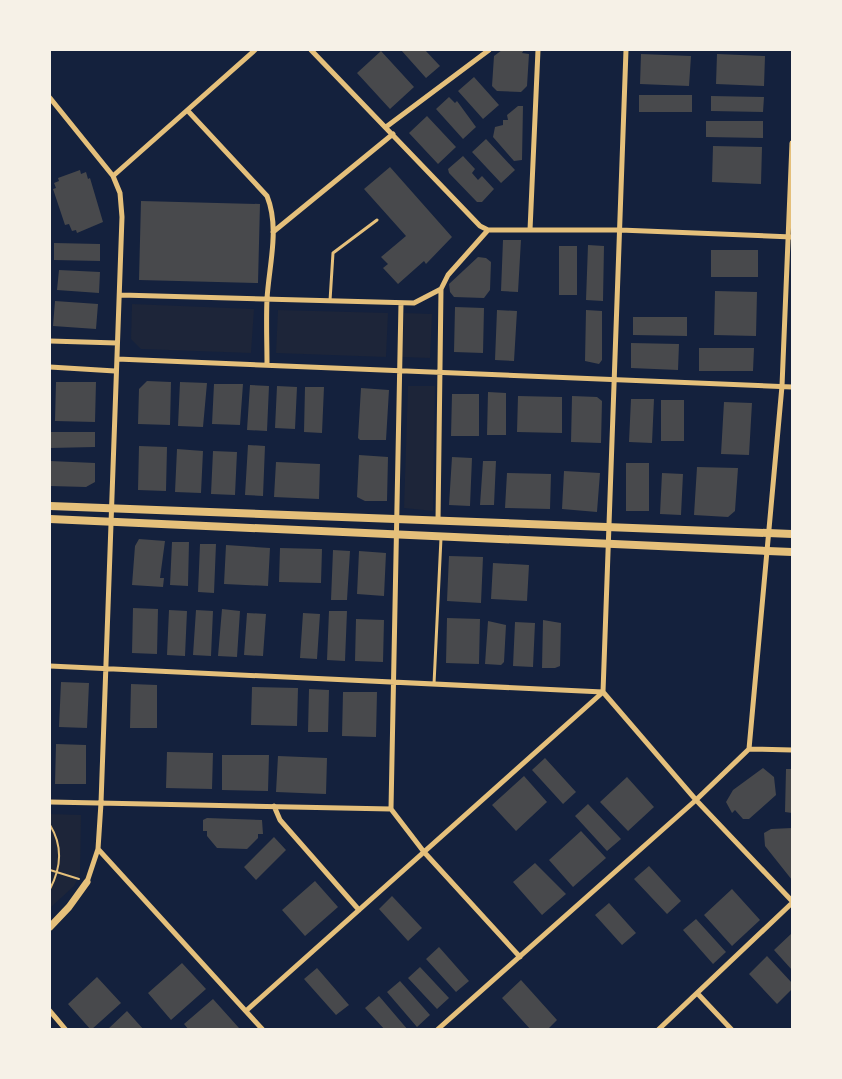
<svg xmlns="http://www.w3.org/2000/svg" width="842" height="1079" viewBox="0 0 842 1079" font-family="'Alegreya Sans',sans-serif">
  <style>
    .green { fill: #1d2539 }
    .building { fill: #48494c }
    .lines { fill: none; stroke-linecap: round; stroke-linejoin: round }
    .path { stroke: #e5c07b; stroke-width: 2 }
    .service { stroke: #e5c07b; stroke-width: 3 }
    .minor { stroke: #e5c07b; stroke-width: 5 }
    .tertiary { stroke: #e5c07b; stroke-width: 7 }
    .secondary { stroke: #e5c07b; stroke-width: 8 }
  </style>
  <rect width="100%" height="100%" fill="#14213d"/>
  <!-- green -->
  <path class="green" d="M132,304l122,5 -3,44 -110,-4 -10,-10z
    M278,310l110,3 -2,44 -110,-4z
    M404,313l28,1 -2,44 -28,-1z
    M408,386h27l-2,125 -29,-3z
    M50,814l31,1 -1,59 -6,12 -24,22z"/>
  <!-- building -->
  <path class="building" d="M401,50h24l15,16 -14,12z
    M502,50h22l-2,3 7,1 -2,32 -6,6 -24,-1 -5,-5 2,-30z
    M381,51l33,36 -24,22 -33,-36z
    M641,54l50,2 -2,30 -49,-2z
    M717,54l48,2 -1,30 -48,-2z
    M474,77l25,28 -16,14 -25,-28z
    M639,95h53v17h-53z
    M711,96l53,1 -1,15 -52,-1z
    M449,97l6,6 2,-2 19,26 -13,12 -27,-30z
    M518,106h5l-1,54 -8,1 -21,-24 2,-10 8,-2v-5h5l-1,-5z
    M427,116l29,31 -18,17 -29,-31z
    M706,121h57v17l-57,-1z
    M486,139l29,31 -14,13 -29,-31z
    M713,146l49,1 -1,37 -49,-2z
    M463,156l12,13 -3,4 6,7 4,-4 12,13 -12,13h-5l-28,-29 -1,-4z
    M390,167l62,70 -26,27 -2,-3 -26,23 -15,-16 5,-4 -7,-7 25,-21 -42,-47z
    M80,170l1,4 5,-2 2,7 2,-1 13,44 -26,11 -1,-3 -4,1 -3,-7 -4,1 -12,-36 3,-1 -2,-5 5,-2 -1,-3z
    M141,201l119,3 -2,79 -119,-3z
    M503,240h18l-3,52 -17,-1z
    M54,243l46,1v17l-46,-1z
    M588,245l16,1 -1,55 -17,-1z
    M559,246h18v49h-18z
    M711,250h47v27h-47z
    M478,257l8,1 5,4 -1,28 -6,8 -30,-1 -4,-5 -1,-8z
    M59,270l41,2 -1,21 -42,-3z
    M715,291l42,1 -1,44 -42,-1z
    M55,301l43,3 -2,25 -43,-3z
    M455,307l29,1 -1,45 -29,-1z
    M497,310l20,1 -3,50 -19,-1z
    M586,310l16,1v49l-3,4 -14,-3z
    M633,317h54v19l-54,-1z
    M631,343l48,1 -1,26 -47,-2z
    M699,348h55l-1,23h-54z
    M147,381l24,1 -1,43 -32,-1 1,-35z
    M56,382h40l-1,40 -40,-1z
    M180,382l27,1 -4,44 -25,-1z
    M214,384h29l-3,41 -28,-1z
    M250,385l19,1 -2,45 -20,-1z
    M277,386l20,1 -2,42 -20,-1z
    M305,387h19l-2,46 -18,-1z
    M361,388l28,2 -3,50h-26l-2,-2z
    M488,392l18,1v42h-19z
    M452,394h27v42h-28z
    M518,396l44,1v36l-45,-1z
    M572,396l25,1 5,4 -1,42 -30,-1z
    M631,399h23l-2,44 -23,-1z
    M661,400h23v41h-23z
    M724,402l28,1 -3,52 -28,-1z
    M50,432h45v15l-45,1z
    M248,445l17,1 -2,50 -18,-1z
    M139,446l28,1 -1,44 -28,-1z
    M177,449l26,2 -2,42 -26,-1z
    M213,451l24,1 -2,43 -24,-1z
    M359,455l29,2 -1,44h-22l-8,-4z
    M452,457l20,1 -2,48 -21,-1z
    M50,461l45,2v19l-9,5 -36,-1z
    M483,461h13l-2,44h-14z
    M276,462l44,2 -1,35 -45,-2z
    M626,463h23v48h-23z
    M697,467l41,1 -3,43 -7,6 -34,-2z
    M564,471l36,2 -3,39 -35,-3z
    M507,473l44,1 -1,35 -45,-1z
    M662,473l21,1 -2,41 -21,-1z
    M139,539l26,2 -5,37h4l-1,9 -31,-2 3,-39z
    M172,542h17l-1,44 -18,-1z
    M200,544h16l-2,49 -16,-1z
    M226,545l44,3 -2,38 -44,-2z
    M280,548l42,1 -1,34 -42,-1z
    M333,550l17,1 -3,49h-16z
    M359,551l27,2 -2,43 -27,-2z
    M449,556l34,1 -2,46 -34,-2z
    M493,563l36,2 -2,36 -36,-2z
    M133,608l25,1 -1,45 -25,-1z
    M222,609l18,2 -3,46 -19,-1z
    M169,610l18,1 -2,45 -18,-1z
    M196,610l17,1 -2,45 -18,-1z
    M329,611h18l-2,50 -18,-1z
    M247,613l19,1 -3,42 -19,-1z
    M303,613l17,1 -3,45 -17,-1z
    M447,618l33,1 -1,45 -33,-1z
    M356,619l28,1 -1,42 -28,-1z
    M543,620l18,3 -1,43 -5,2h-13z
    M488,621l18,4 -2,37 -3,3 -16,-1z
    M515,622l20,1 -2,44 -20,-1z
    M61,682l28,1 -2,45 -28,-1z
    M131,684l26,1v43h-27z
    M252,687l46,1 -1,38 -46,-1z
    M309,689l20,1 -1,42h-20z
    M343,692h34l-1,45 -34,-1z
    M56,744l30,1v39h-31z
    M167,752l46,1 -1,36 -46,-1z
    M222,755h47l-1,36 -46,-1z
    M278,756l49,2 -1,36 -50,-2z
    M545,758l31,34 -13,12 -31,-34z
    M763,768l11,9 2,18 -27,24h-6l-8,-9 -3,3 -6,-11 7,-12z
    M786,769h6v44l-7,-1z
    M524,776l23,26 -31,29 -24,-26z
    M627,777l27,30 -26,24 -28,-29z
    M588,804l33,35 -14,12 -32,-35z
    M207,818l55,2 1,14h-5v4l-11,11 -30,-1 -10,-12v-5h-4v-11z
    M792,828v52l-27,-34 -1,-13 7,-4z
    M581,831l25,27 -33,29 -24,-27z
    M274,837l12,13 -30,30 -12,-13z
    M535,863l31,31 -24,21 -29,-33z
    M649,866l32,35 -14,13 -33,-35z
    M315,881l23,26 -33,29 -23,-26z
    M732,889l28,31 -28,26 -28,-31z
    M392,896l30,32 -14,13 -29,-32z
    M609,903l27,30 -14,12 -27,-30z
    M696,919l30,33 -13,12 -30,-34z
    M792,933v37l-18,-20z
    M439,947l30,34 -13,11 -30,-33z
    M767,956l25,27v6l-15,15 -28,-30z
    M182,963l24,26 -35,31 -23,-27z
    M420,967l29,31 -12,11 -29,-31z
    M317,968l32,37 -13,10 -32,-36z
    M97,977l24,26 -30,27 -23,-26z
    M521,980l36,40 -10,10h-16l-29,-32z
    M400,981l30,34 -13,12 -30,-35z
    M379,996l29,34h-23l-20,-22z
    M213,999l26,29 -1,2h-49l-5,-6z
    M127,1011l17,19h-37z"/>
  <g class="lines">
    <!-- path -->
    <path class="path" d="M50,825c13,21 11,43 0,64
      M50,870l29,9"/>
    <!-- service -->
    <path class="service" d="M330,301l3,-48 44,-33
      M434,684l7,-146"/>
    <!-- minor -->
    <path class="minor" d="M311,50l169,176 8,4h132l172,7
      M626,50l-23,642 93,108 96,101
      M50,98l63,78 7,17 2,24 -21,586 -3,46 -11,33
      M188,111l79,85c13,32 2,69 0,103 -1,22 0,44 0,66
      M386,127l103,-77
      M113,176l142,-126
      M530,230l8,-180
      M273,232l120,-98
      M121,295l293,8 27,-14
      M50,341l67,2
      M117,359l675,28
      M50,367l65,4
      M438,521l3,-232 7,-14 40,-45
      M50,666l553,26
      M749,749l33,-363 10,-243
      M50,802l341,7 33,43 96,105
      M274,806l6,14 79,90
      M391,809l10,-506
      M98,849l165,181
      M698,994l34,36
      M247,1010l356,-318
      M50,1011l16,19
      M437,1030l259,-230 53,-51 43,1
      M658,1030l134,-127"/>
    <!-- tertiary -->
    <path class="tertiary" d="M50,927l19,-20 18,-25"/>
    <!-- secondary -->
    <path class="secondary" d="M50,506l742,28
      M50,519l742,33"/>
  </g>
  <!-- border -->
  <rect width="842" height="1079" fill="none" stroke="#f6f1e7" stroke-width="102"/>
</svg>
